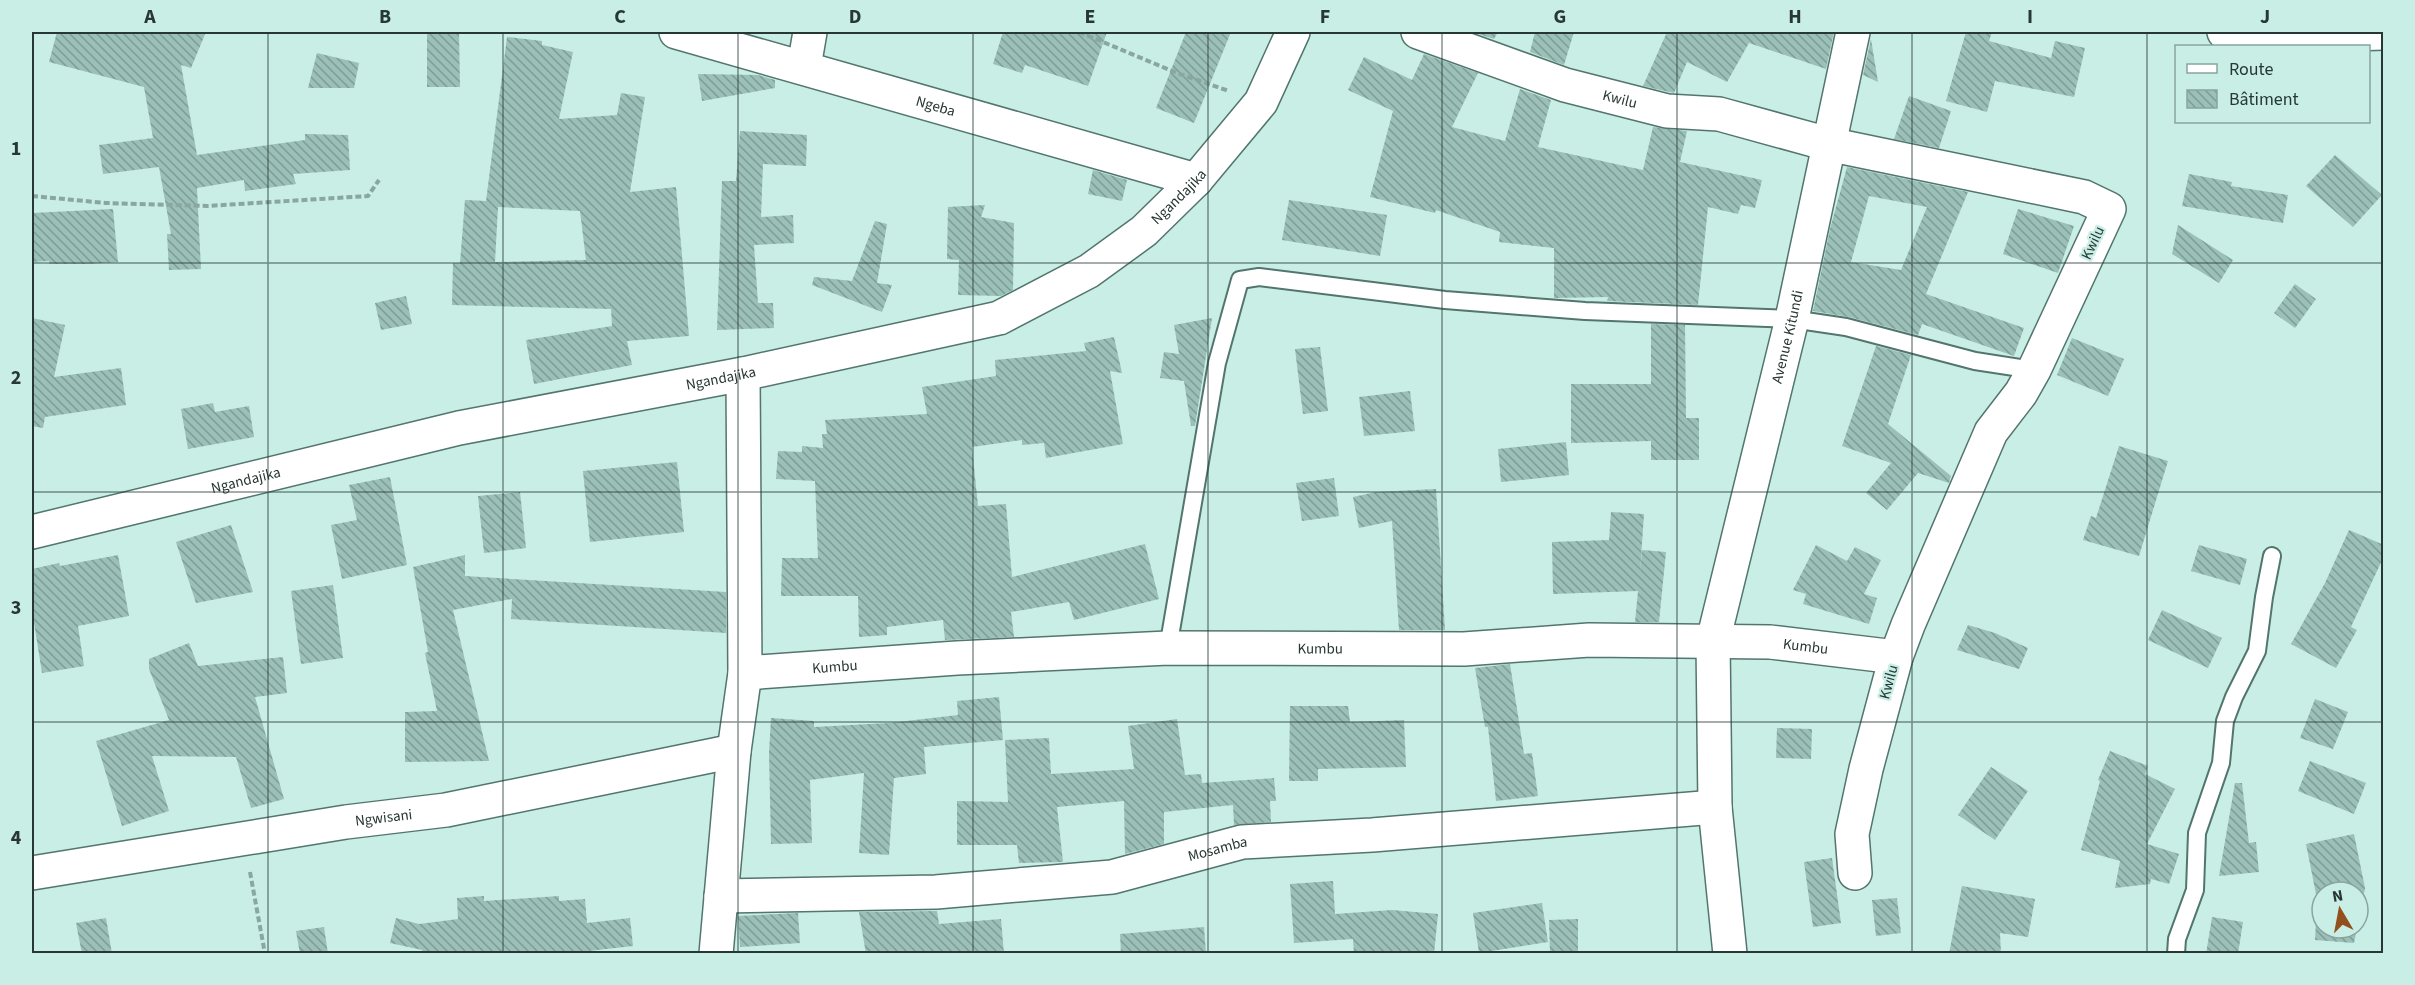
<svg xmlns="http://www.w3.org/2000/svg" width="2415" height="985" viewBox="0 0 2415 985" font-family="'Source Sans 3',sans-serif">
  <style>
    .building { fill: url(#building-back-hatch); fill-rule: evenodd }
    .lines { fill: none; stroke-linecap: round; stroke-linejoin: round }
    .service-casing { stroke: #52756d; stroke-width: 20 }
    .minor-casing { stroke: #52756d; stroke-width: 36 }
    .path { stroke: #89a7a0; stroke-width: 4; stroke-dasharray: 6 3; stroke-linecap: butt }
    .service { stroke: #fff; stroke-width: 16 }
    .minor { stroke: #fff; stroke-width: 33 }
    .grid { fill: none; stroke: #273733; stroke-width: 1.5; stroke-opacity: 0.55 }
    .labels { text-anchor: middle; dominant-baseline: central; stroke-width: 4.5; stroke-linejoin: round; paint-order: stroke }
    .street-label { font-size: 15px; fill: #273733; stroke: #c8eee5 }
    .neatline { fill: none; stroke: #273733; stroke-width: 2 }
    .grid-label { font-size: 20px; text-anchor: middle; font-weight: bold; fill: #273733 }
  </style>
  <defs>
    <pattern id="building-back-hatch" width="6" height="6" patternUnits="userSpaceOnUse" patternTransform="scale(1.5)"><rect width="6" height="6" fill="#9bc0b8"/><path d="M-1 5l2 2M0 0l6 6M5-1l2 2" fill="none" stroke="#7e9d96"/></pattern>
  </defs>
  <rect width="100%" height="100%" fill="#c8eee5"/>
  <!-- building -->
  <path class="building" d="M57,32h149l-15,36 -10,-3 16,90 108,-15v-6l43,1 2,35 -57,4 3,10 -51,7 -1,-11 -47,8 4,81 -32,1 -2,-36h4l-12,-67 -56,7 -4,-29 54,-7 -9,-51 -95,-25z
    M459,32l1,55h-33v-54z
    M1003,32h104l-19,54 -63,-21 -3,8 -29,-9z
    M1186,32h45l-37,91 -38,-15z
    M1472,32h26l-4,7z
    M1535,32h39l-10,33 -34,-13z
    M1667,32h167l-8,37 -77,-26 -22,39 -40,-20 -13,31 -31,-7z
    M1966,32h26l-3,9 62,17 4,-17 30,7 -11,49 -79,-16 -8,31 -41,-11z
    M507,37l35,4v4l31,7 -14,67 58,-4 4,-22 24,4 -15,95 46,-5 13,149 -62,5 5,24 -98,19 -8,-44 86,-14 -1,-17 -159,-4 1,-42h7l5,-63 21,1zM498,207l82,4 6,49 -91,2z
    M1871,39l7,43 -15,-7z
    M317,53l42,10 -5,25h-46z
    M1424,54l54,19 -26,54 53,14 15,-52 31,11 -13,47 105,23 10,-43 34,4 -7,31 82,18 -7,28 -14,-3 -3,9 -30,-7 -10,98 -91,-4 1,-4 -54,1v-50l-55,-6 1,-10 -64,-22 -1,3 -65,-16 23,-86 -45,-21 16,-33 48,23z
    M698,74l60,1 17,5v8l-73,13z
    M1909,96l42,15 -12,37 -45,-9z
    M740,131l67,4 -1,31 -43,-2 -2,53 32,-2 1,28 -40,2 4,58h15l1,25 -57,2 5,-149h14z
    M2335,155l47,40 -29,32 -47,-41z
    M1847,167l121,25 -42,102 98,34 -10,28 -92,-32 -4,11 -69,-18 -36,-6 17,-82zM1869,196l58,11 -26,63 -50,-8z
    M1093,170l34,10 -5,21 -34,-7z
    M2189,174l43,8 -1,4 57,9 -5,28 -101,-17z
    M1289,200l98,15 -7,41 -98,-16z
    M985,205l-4,12 33,6 -1,67 -12,6 -43,-1 1,-35 -12,-1 1,-52z
    M113,209l5,53 -29,2h-40v-3l-17,1v-49z
    M2018,209l56,17 -16,47 -55,-19z
    M875,221l12,3 -10,59 15,2 -10,27 -70,-27 2,-8 38,4z
    M2178,225l55,35 -14,23 -47,-29z
    M2295,284l21,15 -21,29 -21,-15z
    M406,296l6,28 -31,6 -6,-27z
    M32,318l33,7 -11,52 67,-9 5,37 -81,12 -2,11 -11,-2z
    M1212,318l-17,108h-4l-7,-45 -24,-3 4,-26 15,2 -5,-29z
    M1651,324l34,1 1,93h13v42h-48v-19l-80,2v-59h80z
    M1114,337l8,36 -12,-2 13,73 -77,14 -2,-15 -22,2v-5l-50,7 6,59 28,-2 6,73 133,-33 14,55 -85,21 -5,-18 -58,10 3,25 -69,3 -2,-20 -56,7v8l-28,2 -1,-41h-77l1,-38h36l-3,-77 -39,-2 2,-28 24,1v-6l21,2 -1,-14h5l-2,-14 102,-6 -5,-27 74,-11 -1,-16 91,-9 -2,-8z
    M2072,338l52,21 -16,37 -51,-21z
    M1876,346l35,9 -23,69 63,52 -2,7 -31,-10 -31,37 -21,-17 25,-30 -49,-17z
    M1320,347l8,64 -25,3 -8,-65z
    M1410,391l5,40 -51,5 -5,-39z
    M213,403l2,9 34,-6 5,31 -66,12 -7,-40z
    M1566,442l3,33 -68,7 -3,-33z
    M2119,446l49,15 -29,95 -56,-16 8,-24 5,2z
    M677,462l7,70 -94,10 -7,-71z
    M390,477l17,88 -65,14 -11,-54 26,-5 -8,-35z
    M1334,478l5,38 -37,5 -6,-38z
    M1436,489l9,141h-46l-7,-109 -33,7 -6,-31 23,-5z
    M520,492l6,56 -42,5 -6,-57z
    M1611,512l33,2 -4,59 2,-23 24,2 -7,70h-24l3,-31 -85,3 -1,-52 57,-2z
    M231,525l22,67 -57,11 -20,-61z
    M2349,530l35,15v11l-33,71 6,3 -21,38 -45,-24 34,-61z
    M1816,545l31,16 8,-14 26,13 -17,34 13,4 -8,26 -66,-20 3,-10 -13,-4z
    M2199,545l48,14 -7,26 -49,-14z
    M118,555l11,61 -51,10 6,40 -42,7 -10,-63v-41l27,-6 1,3z
    M465,555v21l261,16v41l-215,-14 1,-20 -59,11 36,151 -84,1v-50l32,-1 -12,-58 3,-1 -15,-85z
    M333,585l10,73 -42,6 -10,-73z
    M2162,610l60,28 -14,30 -60,-28z
    M1968,625l27,8 33,15 -9,21 -62,-19z
    M189,643l9,23 85,-9 4,36 -32,4 29,102 -33,9 -15,-51 -84,-1 17,55 -47,15 -26,-85 73,-21 -20,-51v-10z
    M1510,664l14,90 8,-1 6,43 -42,5 -8,-74h-3l-10,-59z
    M999,697l4,43 -79,7 2,27 -32,4 -5,77 -30,-2 5,-80 -54,7 2,63 -41,1 -2,-91 2,-35 43,3v6l75,-4 69,-8 -1,-14z
    M2315,699l33,13 -15,37 -33,-11z
    M1290,706h58l2,16 54,-2 2,47 -88,2v12h-29z
    M1177,719l8,56 16,-1 1,9 72,-5 2,23h-6l1,21 -37,3 -1,-20 -69,7v32l-39,10 -1,-53 -67,6 6,55 -44,1 -2,-18h-60v-44l51,1 -3,-62 44,-2 2,36 83,-5 -6,-43z
    M1777,728l35,1 -1,30 -35,-1z
    M2110,751l38,15 -3,8 30,15 -28,55 32,10 -10,30 -18,-5 -1,5 -35,4 5,-27 -39,-11 19,-69 -2,-1z
    M2310,761l56,22 -12,31 -56,-23z
    M1991,767l37,24 -33,49 -37,-25z
    M2235,783h7l7,60 7,-1 3,30 -40,4z
    M2354,834l11,54 -7,36v-32h-36v36h35l-3,15 -39,-3 2,-41 -11,-55z
    M1832,858l9,65 -28,4 -9,-65z
    M1333,881l2,33 57,-4 46,4 -4,40h-80l-1,-15 -59,4 -4,-59z
    M1962,886l73,13 -7,38 -28,-4 1,21h-52z
    M484,896v5l75,-5v5l26,-2 2,24 43,-5 3,28 -44,5v3h-166l-1,-4 -32,-7 6,-25 23,6 39,-5 -1,-21z
    M1897,898l4,35 -25,3 -4,-36z
    M1542,903l6,39 -69,11 -6,-40z
    M937,911l2,13 62,-5 3,35h-138l-7,-42z
    M798,913l2,30 -60,4 -2,-31z
    M2212,917l31,5 -5,32h-32z
    M106,918l6,36h-30l-6,-31z
    M1578,919v35h-28l-1,-34z
    M324,927l4,27h-28l-4,-23z
    M1204,927l2,27h-85l-1,-20z"/>
  <g class="lines">
    <!-- service casing -->
    <g class="service-casing">
      <path id="service" d="M1168,648l49,-285 23,-83 19,-3 186,23 140,11 207,8 54,8 129,34 59,9
        M2176,954l1,-15 18,-49 2,-57 24,-70 4,-42 9,-24 23,-46 7,-54 8,-41"/>
    </g>
    <!-- minor casing -->
    <g class="minor-casing">
      <g id="minor">
        <path id="s1" d="M676,32l520,148"/>
        <path id="s2" d="M1418,32l147,53 102,26 52,3 109,30 256,53 25,12 -75,161 -13,23 -30,39 -83,193 -12,32 -30,112 -14,65 3,39"/>
        <path d="M2224,32l25,5 135,-4"/>
        <path d="M804,67l6,-35"/>
        <path id="s3" d="M32,532l427,-104 284,-54 256,-56 90,-47 55,-40 52,-51 65,-78 32,-70"/>
        <path id="s4" d="M745,673l212,-15 211,-10 296,1 125,-9 181,2 126,15"/>
        <path id="s5" d="M32,873l314,-51 100,-12 288,-59"/>
        <path id="s6" d="M721,896l215,-4 176,-15 130,-35 130,-7 343,-28"/>
        <path d="M716,954l18,-203 11,-78 -2,-299"/>
        <path id="s7" d="M1730,954l-15,-147 -2,-166 79,-322 61,-287"/>
      </g>
    </g>
    <!-- path -->
    <path class="path" d="M1079,32l98,41 52,18
      M32,196l74,7 101,3 161,-10 11,-16
      M250,872l15,82"/>
    <!-- service -->
    <use href="#service" class="service"/>
    <!-- minor -->
    <use href="#minor" class="minor"/>
  </g>
  <!-- grid -->
  <path class="grid" d="M268,32v922M503,32v922M738,32v922M973,32v922M1208,32v922M1442,32v922M1677,32v922M1912,32v922M2147,32v922M32,263h2352M32,492h2352M32,722h2352"/>
  <g class="labels">
    <!-- street labels -->
    <g class="street-label">
      <text stroke="none"><textPath href="#s2" startOffset="213">Kwilu</textPath></text>
      <text stroke="none"><textPath href="#s1" startOffset="270">Ngeba</textPath></text>
      <text stroke="none"><textPath href="#s3" startOffset="1209">Ngandajika</textPath></text>
      <text transform="translate(2093 243) rotate(-65)">Kwilu</text>
      <text stroke="none"><textPath href="#s7" startOffset="627">Avenue Kitundi</textPath></text>
      <text stroke="none"><textPath href="#s3" startOffset="706">Ngandajika</textPath></text>
      <text stroke="none"><textPath href="#s3" startOffset="220">Ngandajika</textPath></text>
      <text stroke="none"><textPath href="#s4" startOffset="1062">Kumbu</textPath></text>
      <text stroke="none"><textPath href="#s4" startOffset="576">Kumbu</textPath></text>
      <text stroke="none"><textPath href="#s4" startOffset="90">Kumbu</textPath></text>
      <text transform="translate(1889 682) rotate(-75)">Kwilu</text>
      <text stroke="none"><textPath href="#s5" startOffset="356">Ngwisani</textPath></text>
      <text stroke="none"><textPath href="#s6" startOffset="501">Mosamba</textPath></text>
    </g>
  </g>
  <!-- border -->
  <rect width="2415" height="985" fill="none" stroke="#c8eee5" stroke-width="66"/>
  <!-- legend -->
  <rect x="2175" y="45" width="195" height="78" fill="#c8eee5" stroke="#88a59e" stroke-width="1.5"/>
  <rect x="2187" y="64" width="30" height="9" fill="#ffffff" stroke="#88a59e" stroke-width="1.5"/>
  <text x="2229" y="75" font-size="18" fill="#273733">Route</text>
  <rect x="2187" y="90" width="30" height="18" fill="url(#building-back-hatch)" stroke="#88a59e" stroke-width="1.5"/>
  <text x="2229" y="105" font-size="18" fill="#273733">Bâtiment</text>
  <!-- north arrow -->
  <g transform="translate(2340 910) rotate(350)"><circle r="28" fill="#c8eee5" stroke="#88a59e" stroke-width="1.5"/>
  <path d="M0-4.5L10 22L0 15L-10 22Z" fill="#92501d"/>
  <text y="-9" font-size="16" font-weight="bold" text-anchor="middle" fill="#273733">N</text>
  </g>
  <rect x="33" y="33" width="2349" height="919" class="neatline"/>
  <g class="grid-label">
    <text x="150" y="23">A</text>
    <text x="385" y="23">B</text>
    <text x="620" y="23">C</text>
    <text x="855" y="23">D</text>
    <text x="1090" y="23">E</text>
    <text x="1325" y="23">F</text>
    <text x="1560" y="23">G</text>
    <text x="1795" y="23">H</text>
    <text x="2030" y="23">I</text>
    <text x="2265" y="23">J</text>
    <text x="16" y="155">1</text>
    <text x="16" y="384">2</text>
    <text x="16" y="614">3</text>
    <text x="16" y="844">4</text>
  </g>
</svg>
